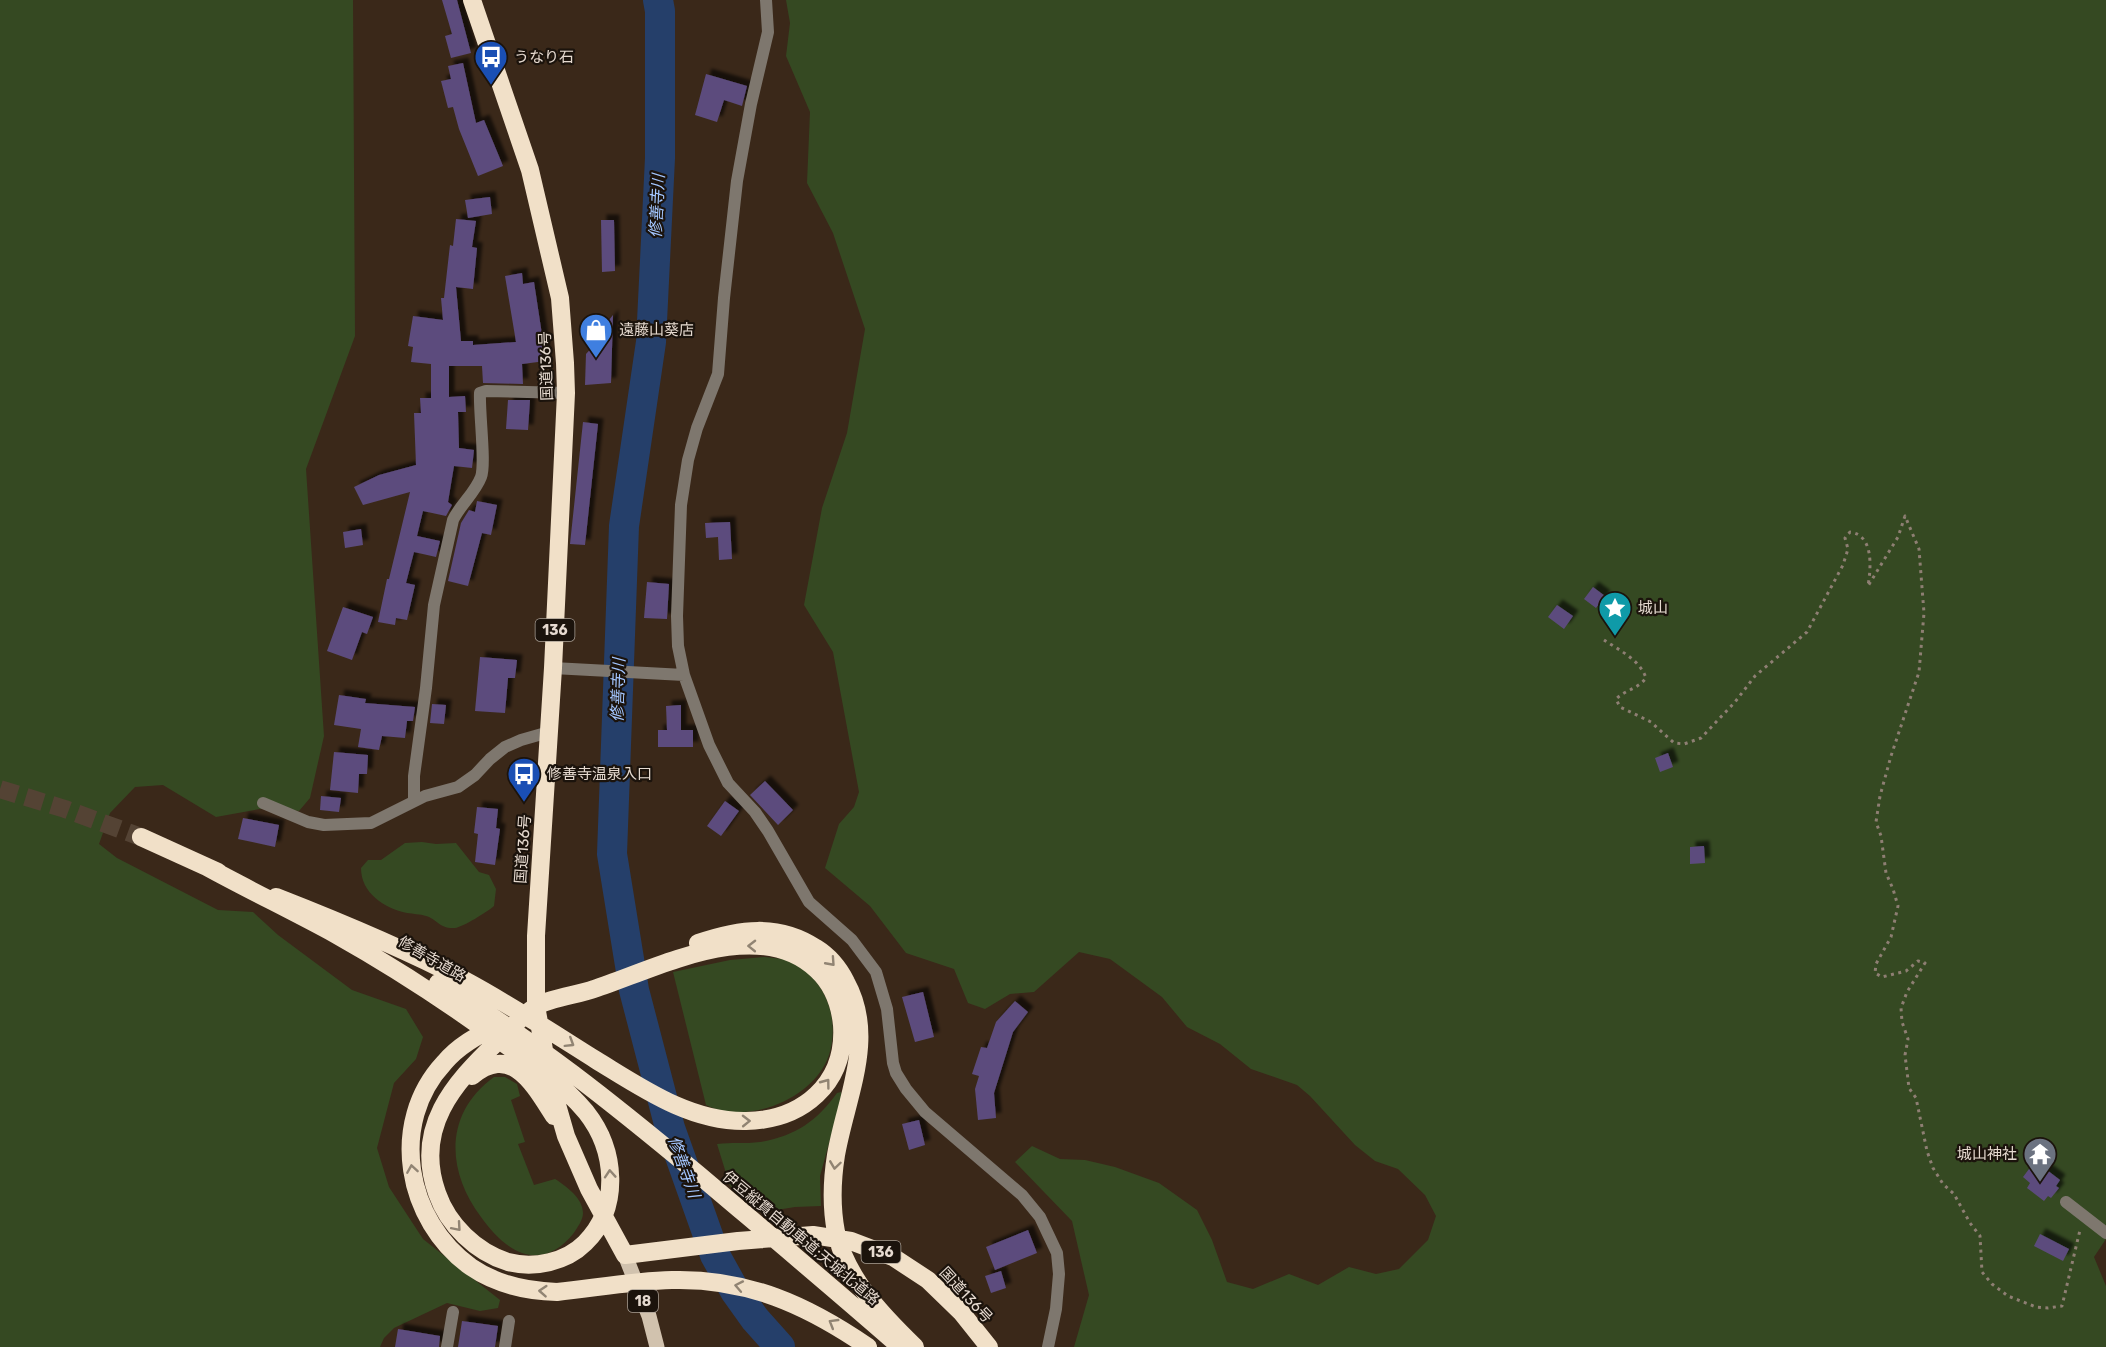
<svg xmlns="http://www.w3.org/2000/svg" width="2106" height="1347" viewBox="0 0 2106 1347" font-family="Rubik,'Noto Sans JP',sans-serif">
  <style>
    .green { fill: #354922 }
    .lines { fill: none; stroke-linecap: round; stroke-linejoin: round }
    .river { stroke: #253f6a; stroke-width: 30 }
    .building { fill: #5c4c7d; filter: url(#shadow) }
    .highway-tunnel { stroke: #544334; stroke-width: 18; stroke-dasharray: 18 9; stroke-linecap: butt }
    .path { stroke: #8e7f73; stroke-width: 3; stroke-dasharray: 3 4.5; stroke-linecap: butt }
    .street { stroke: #7e776e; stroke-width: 12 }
    .primary { stroke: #d1c2ae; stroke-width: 15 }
    .highway { stroke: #f1e0c8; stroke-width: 18 }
    .oneway { stroke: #918473 }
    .labels { text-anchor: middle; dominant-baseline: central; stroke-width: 4.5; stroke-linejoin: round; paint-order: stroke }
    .shield { fill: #1b130c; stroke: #a89e94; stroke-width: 1.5 }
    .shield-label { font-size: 14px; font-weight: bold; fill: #e5d9cf }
    .poi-label { font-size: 15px; fill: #e5d9cf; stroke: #1b130c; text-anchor: start }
    .street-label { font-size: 15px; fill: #e5d9cf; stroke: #1b130c }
    .water-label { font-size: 16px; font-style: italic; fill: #a3c6ff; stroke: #1b130c }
  </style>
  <defs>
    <filter id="shadow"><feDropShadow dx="5.5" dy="-5.5" stdDeviation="1.5" flood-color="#0009"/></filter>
  </defs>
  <rect width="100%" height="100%" fill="#3a2819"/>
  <!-- green -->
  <path class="green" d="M0,0h353l2,336 -49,133 18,267 -14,62 -11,13 -28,-4 -55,10 -53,-32 -28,2 -25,26 -11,31 18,14 101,52 35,2 25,23 74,55 54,19 17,28 -7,22 -22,24 -17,65 12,39 34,52 77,61 -2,8 -18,3 -33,-8 -53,25 -10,10 -4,9h-380z
    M786,0h1320v1239l-12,18 12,29v61h-1032l15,-52 -17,-74 -57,-59 17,-16 28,13 25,1 30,7 44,16 38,27 15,30 15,42 26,7 36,-15 29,11 31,-18 27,7 23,-5 29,-29 8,-24 -11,-21 -27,-26 -23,-8 -20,-16 -45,-49 -13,-11 -46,-16 -31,-25 -33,-17 -25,-30 -52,-38 -31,-7 -45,40 -24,2 -25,15 -17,-6 -14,-34 -48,-16 -36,-47 -45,-38 14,-44 15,-17 5,-15 -26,-140 -29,-47 18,-97 25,-75 18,-104 -32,-96 -26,-50 3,-71 -24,-56 4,-33z
    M422,842l14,2 20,-1 23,29 10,3 7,14 -2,17c-7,6 -31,21 -39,22 -16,1 -18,-9 -29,-12 -6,-2 -13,-2 -19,-3 -23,-5 -46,-20 -46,-45l7,-8h13l24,-17z
    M764,957c7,1 16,1 23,3 37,15 54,57 42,95 -15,44 -82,71 -123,50l-33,-133 57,-12z
    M494,1077h11l12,7 3,12 -9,4 14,42 -7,2 16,41 21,-6c11,7 28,19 28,34 0,7 -6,15 -10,21 -13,16 -30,26 -51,19 -17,-6 -31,-22 -41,-36 -35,-46 -37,-104 13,-140z
    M841,1092l1,4 -22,80 1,30 -26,1 -31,5 -34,-26 -13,-42c14,-2 28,0 43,-2 35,-6 56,-20 77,-49z"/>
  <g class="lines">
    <!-- river -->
    <path class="river" d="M658,0l2,11v147l-9,184 -27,184 -12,328 22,136 36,138 45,127 20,36 20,28 25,28"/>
  </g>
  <!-- building -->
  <path class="building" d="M442,0h15l14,53 -20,5 -6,-22 7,-2z
    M463,63l13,60 8,-3 19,46 -25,10 -19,-47 -6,-22 -5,1 -7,-27 10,-2 -3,-13z
    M706,74l41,12 -5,20 -18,-6 -7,22 -22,-7z
    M490,197l2,17 -24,4 -3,-18z
    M456,219l20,2 -4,26 5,1 -4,41 -17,-2 5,54h12v4l43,-3 -11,-66 17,-3 1,11 11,-2 12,79 -24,3 1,20 -40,-1 -1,-17h-33v31l16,-1 1,16h-8l1,36 15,2 -2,18 -18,-2 -6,36 4,3 -6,11 -23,-5 -6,25 23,5 -4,16 -22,-5 -8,31 9,2 -8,35 -11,-2 -1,7 -17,-3 9,-43h2l21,-87 -47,13 -9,-18 25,-12 37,-10 -2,-52h7l-1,-15h11v-34l-20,-2 2,-15 -5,-1 5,-30 30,4 -2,-22h3l6,-53 3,1z
    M601,220h13l1,51 -13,1z
    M613,315l-2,68 -26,2 1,-31 10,-11 -1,-5z
    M508,400h22l-2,30 -22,-1z
    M583,422l15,2 -13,121 -15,-1z
    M477,501l20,4 -6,30 -9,-2 -14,53 -20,-5 13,-58 8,-13 6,2z
    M730,522l2,37 -13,1 -1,-23 -12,1 -1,-15z
    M361,529l2,16 -18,3 -2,-16z
    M647,582l22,2 -2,35 -23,-1z
    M1593,587l12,9 -9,12 -12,-9z
    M1557,605l16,11 -9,13 -16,-12z
    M343,607l30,10 -6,17 -5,-2 -10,28 -25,-9z
    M480,657l37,3 -2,18h-7l-3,35 -30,-2z
    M339,695l27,4 -1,4 50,4 -2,14h-6l-2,17 -23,-2 -3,14 -21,-3 3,-18 -27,-4z
    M432,704l14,1 -2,19 -14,-1z
    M681,705v25h12v17h-35v-17h9l-1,-24z
    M334,752l34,3 -1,19h-8l-1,19 -28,-3z
    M1668,753l5,14 -13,5 -5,-14z
    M765,781l28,29 -15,15 -28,-30z
    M321,796l20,2 -2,14 -19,-2z
    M725,801l14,10 -18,25 -14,-10z
    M477,807l21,2 -2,19 4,1 -5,36 -20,-3 3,-28 -4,-1z
    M243,818l36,7 -4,22 -37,-8z
    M1704,846l1,17 -15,1v-17z
    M923,992l11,45 -19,5 -13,-45z
    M1015,1001l13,11 -15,20 -19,61 2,25 -18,2 -3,-31 4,-13 -7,-2 9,-27 6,1 9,-26z
    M919,1120l6,25 -16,5 -7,-26z
    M2032,1165l9,6 2,-4 17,13 -4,6 3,2 -8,10 -3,-2 -4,5 -17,-13 3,-5 -7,-6z
    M1028,1230l9,23 -42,17 -9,-23z
    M2040,1234l29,15 -6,12 -29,-15z
    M1001,1271l5,17 -15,5 -6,-17z
    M462,1321l36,5 -3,21h-37z
    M398,1329l42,7 -1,11h-44z"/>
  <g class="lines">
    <!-- highway-tunnel -->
    <path class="highway-tunnel" d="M0,789l65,20 76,28"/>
    <!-- path -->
    <path class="path" d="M1604,640c15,10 36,20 42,38 -8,11 -21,12 -30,21l4,8 31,15 23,21 10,1 17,-6 34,-36 20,-26 52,-44 36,-67 5,-16 -3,-11 5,-6c24,3 21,36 18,54l30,-49 7,-21 14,33 5,64 -5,59 -28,84 -11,40 -4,26 5,14 5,37 7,16 5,17 -7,31 -15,27 -1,9 7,4 24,-6 12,-10 7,2 -18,29 -6,16 1,14 6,17 -3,16 4,33 7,10 11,53 6,17 10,16 11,10 16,29 10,13 2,36 10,12 16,12 28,11 12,1 14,-2 18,-76"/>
    <!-- street -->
    <path class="street" d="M766,0l2,32 -17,72 -14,77 -13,117 -6,76 -21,54 -9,32 -7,45 -4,111 1,30 6,29 25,70 19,38 27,29 13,19 41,71 43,38 24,32 11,37 6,54 3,10 10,16 19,23 97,83 18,22 17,36 2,21 -3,35 -8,38
      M553,668l131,7
      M414,801v-25l12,-88 8,-83 19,-85c7,-15 22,-27 28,-43 5,-13 -2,-64 -1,-84l6,-2 80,2
      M263,803l45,19 16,3 47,-2 54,-27 33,-9 17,-12 15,-16 15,-12 16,-7 28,-8
      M2066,1202l40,31
      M447,1347l6,-35
      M505,1347l4,-26"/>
    <!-- primary -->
    <path class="primary" d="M625,1255l24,61 8,31"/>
    <!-- highway -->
    <path class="highway" d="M472,0l58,170 30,128 5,65 1,30 -13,275 -17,268v70l13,71 17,59 23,53 36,66 113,-14 75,-6 38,6 42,16 35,23 33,32 28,35
      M141,837l77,35
      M207,867c42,23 86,44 128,67 57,32 111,67 164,106 30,21 63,43 87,72 30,38 35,95 -1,131 -19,19 -51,26 -77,19 -32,-10 -60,-37 -71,-69 -23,-65 16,-109 60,-151 12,-11 24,-26 38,-35 14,-9 42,-12 59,-18 64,-21 164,-75 223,-19 15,14 23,35 25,55 4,59 -40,95 -96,96 -56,1 -104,-33 -150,-61 -43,-27 -87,-56 -132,-80 -61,-32 -124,-58 -188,-83
      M698,943c41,-14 80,-20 118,5 13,8 23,20 30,34 31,56 0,115 -10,173 -4,25 -5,51 0,77 10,46 46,83 79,115
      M438,983c94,55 178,123 261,192 66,56 133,112 198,169
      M496,1026c-19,10 -38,20 -52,37 -56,60 -38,158 27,204 26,18 55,24 86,25 38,-4 76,-11 115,-12 75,-2 135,25 196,67
      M472,1076c40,-33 62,9 82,40"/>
  </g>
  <!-- one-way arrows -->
  <defs><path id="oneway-chevron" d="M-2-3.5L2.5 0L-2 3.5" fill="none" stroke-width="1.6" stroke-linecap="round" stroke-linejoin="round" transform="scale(1.5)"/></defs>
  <g class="oneway">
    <use href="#oneway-chevron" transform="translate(752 946) rotate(-179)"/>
    <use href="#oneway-chevron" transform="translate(831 962) rotate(48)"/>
    <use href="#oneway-chevron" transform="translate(570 1043) rotate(32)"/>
    <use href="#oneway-chevron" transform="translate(826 1083) rotate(-53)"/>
    <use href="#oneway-chevron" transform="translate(746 1121) rotate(-1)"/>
    <use href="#oneway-chevron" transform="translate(835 1165) rotate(98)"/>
    <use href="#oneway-chevron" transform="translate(412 1169) rotate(-99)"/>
    <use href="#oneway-chevron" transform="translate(610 1174) rotate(-94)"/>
    <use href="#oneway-chevron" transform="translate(457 1227) rotate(49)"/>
    <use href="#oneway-chevron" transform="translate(739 1286) rotate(-169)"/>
    <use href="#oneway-chevron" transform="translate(543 1291) rotate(-176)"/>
    <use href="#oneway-chevron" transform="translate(833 1323) rotate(-149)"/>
  </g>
  <!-- icons -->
  <defs>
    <g id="bus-pin" transform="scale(1.725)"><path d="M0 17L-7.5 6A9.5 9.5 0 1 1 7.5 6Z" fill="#1a4fb4" stroke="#1b130c"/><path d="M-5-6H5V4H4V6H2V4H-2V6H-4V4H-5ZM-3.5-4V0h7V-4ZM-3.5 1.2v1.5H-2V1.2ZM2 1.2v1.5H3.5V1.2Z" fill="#fff"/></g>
    <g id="shop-pin" transform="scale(1.725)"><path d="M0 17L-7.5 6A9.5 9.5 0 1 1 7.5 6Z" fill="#3f7fe0" stroke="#1b130c"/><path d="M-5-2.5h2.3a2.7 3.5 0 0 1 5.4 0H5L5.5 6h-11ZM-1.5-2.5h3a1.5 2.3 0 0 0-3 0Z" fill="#fff"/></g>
    <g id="sight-pin" transform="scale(1.725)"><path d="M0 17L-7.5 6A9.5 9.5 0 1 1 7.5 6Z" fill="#0f9aa8" stroke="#1b130c"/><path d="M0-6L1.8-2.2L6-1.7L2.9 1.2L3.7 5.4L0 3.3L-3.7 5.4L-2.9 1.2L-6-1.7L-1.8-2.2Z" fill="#fff"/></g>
    <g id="temple-pin" transform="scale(1.725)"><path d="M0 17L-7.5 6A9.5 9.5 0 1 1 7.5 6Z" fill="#6b7280" stroke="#1b130c"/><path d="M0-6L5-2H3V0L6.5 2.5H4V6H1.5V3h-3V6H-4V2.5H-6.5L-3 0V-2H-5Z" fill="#fff"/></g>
  </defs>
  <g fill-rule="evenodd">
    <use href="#bus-pin" x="491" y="57"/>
    <use href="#shop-pin" x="596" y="330"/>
    <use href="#sight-pin" x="1615" y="608"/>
    <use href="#bus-pin" x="524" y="774"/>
    <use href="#temple-pin" x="2040" y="1154"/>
  </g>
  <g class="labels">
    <!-- shield labels -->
    <g class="shield">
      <rect x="535.5" y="619" width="39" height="22" rx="4.5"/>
      <rect x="861.5" y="1241" width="39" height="22" rx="4.5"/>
      <rect x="628" y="1290" width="30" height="22" rx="4.5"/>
    </g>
    <g class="shield-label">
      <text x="555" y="630">136</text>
      <text x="881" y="1252">136</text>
      <text x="643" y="1301">18</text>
    </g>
    <!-- poi labels -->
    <g class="poi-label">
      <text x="514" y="57">うなり石</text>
      <text x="619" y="330">遠藤山葵店</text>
      <text x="1638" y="608">城山</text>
      <text x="547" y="774">修善寺温泉入口</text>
      <text x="2017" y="1154" text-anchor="end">城山神社</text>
    </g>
    <!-- street labels -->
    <g class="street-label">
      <text transform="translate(546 366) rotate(-92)">国道136号</text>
      <text transform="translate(523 849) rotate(-86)">国道136号</text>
      <text transform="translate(432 959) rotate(30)">修善寺道路</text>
      <text transform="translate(801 1238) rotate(40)">伊豆縦貫自動車道;天城北道路</text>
      <text transform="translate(966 1295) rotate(47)">国道136号</text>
    </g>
    <!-- water labels -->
    <g class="water-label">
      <text transform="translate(657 206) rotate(-87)">修善寺川</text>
      <text transform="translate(618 690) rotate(-88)">修善寺川</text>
      <text transform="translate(684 1167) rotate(70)">修善寺川</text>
    </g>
  </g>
</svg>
